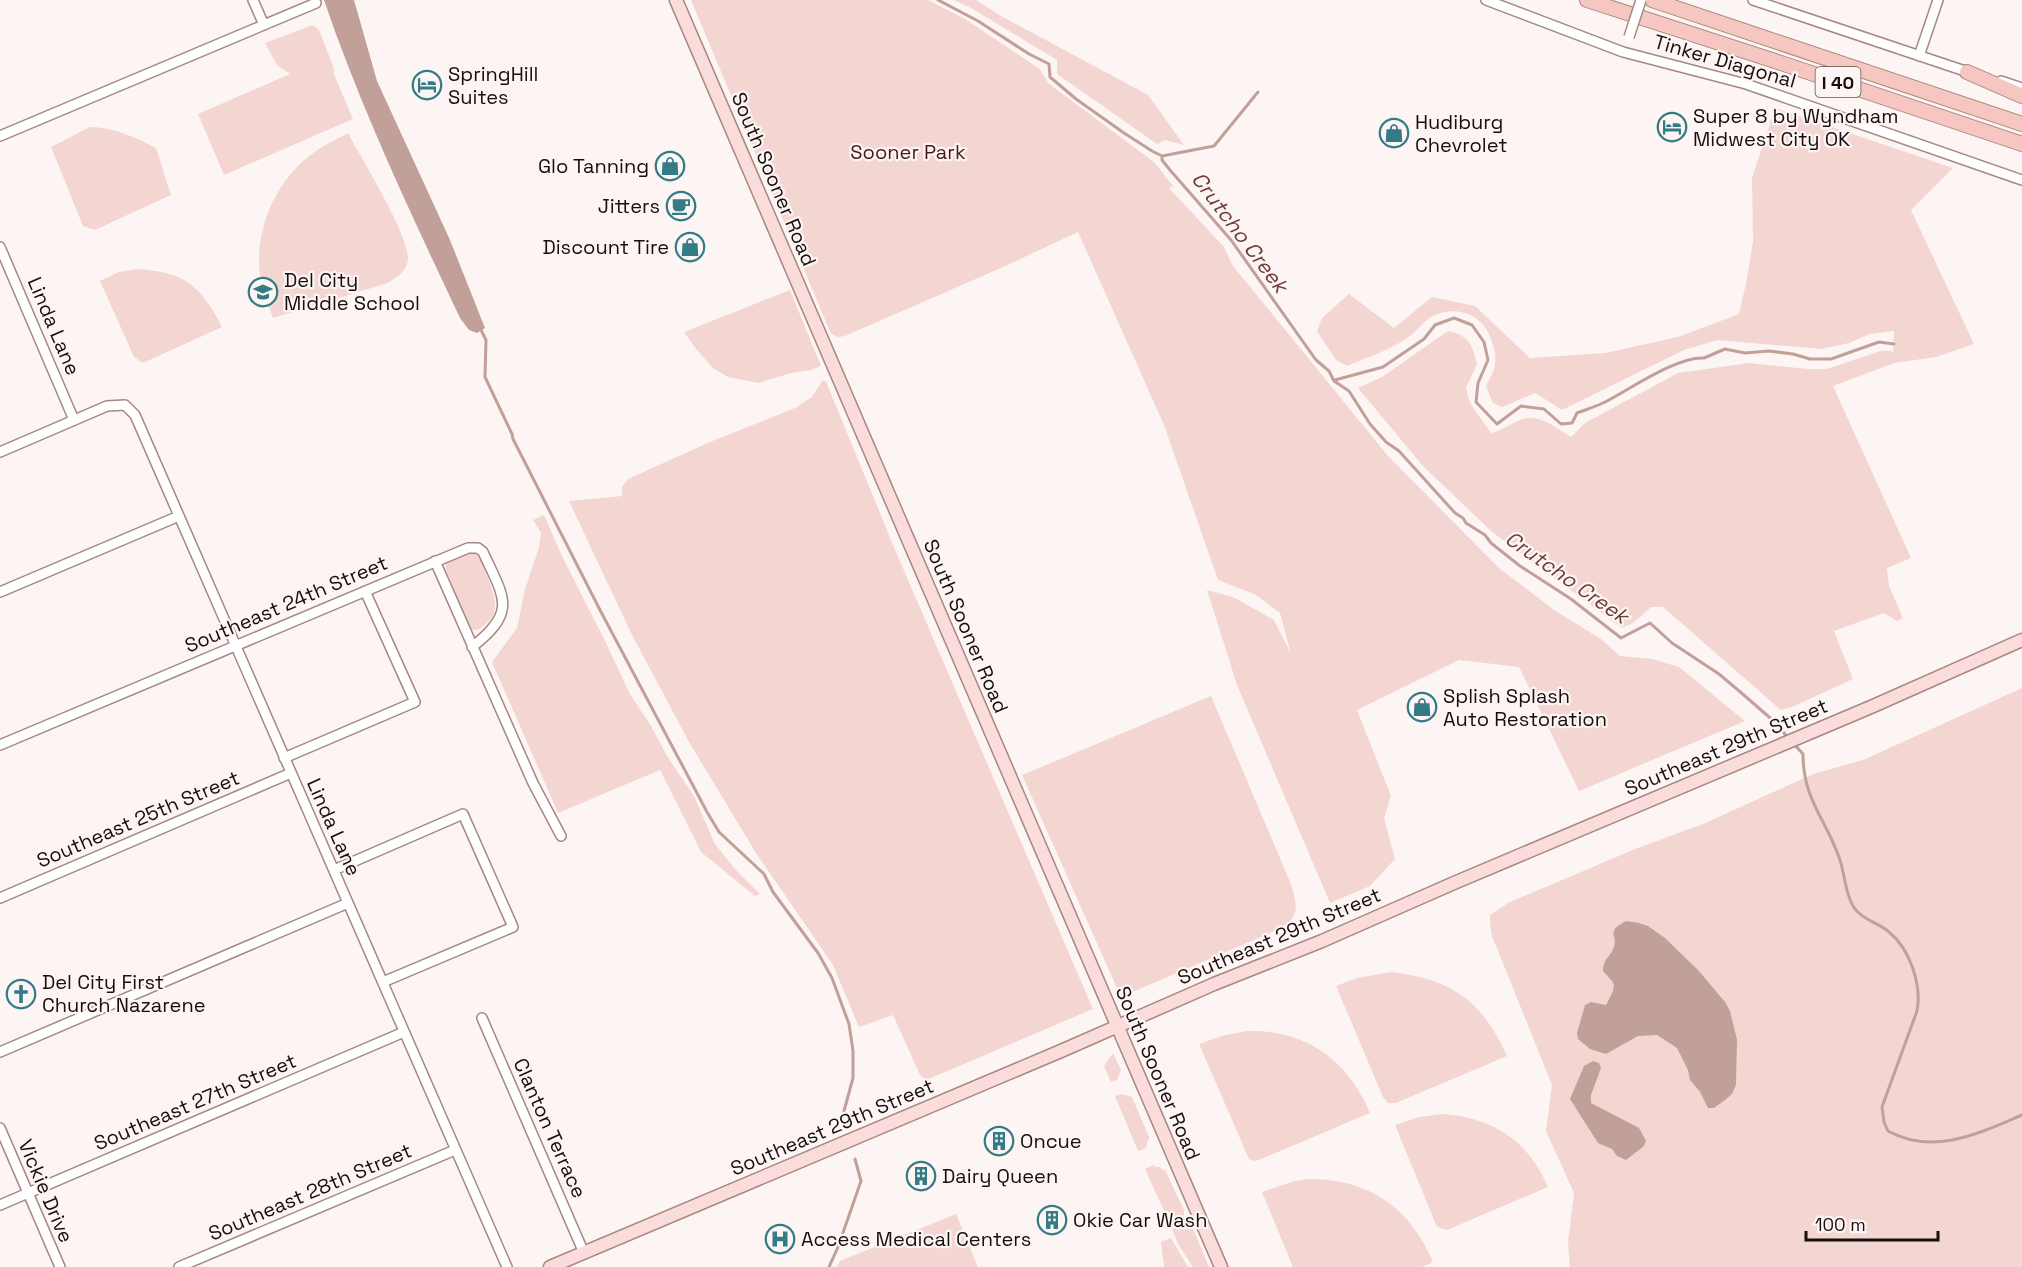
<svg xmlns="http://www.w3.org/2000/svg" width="2022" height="1267" viewBox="0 0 2022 1267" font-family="'Space Grotesk',sans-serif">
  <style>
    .green { fill: #f3d6d2 }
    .water { fill: #c2a09a }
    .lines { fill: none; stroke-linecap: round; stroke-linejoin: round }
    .stream { stroke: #c2a09a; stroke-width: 3 }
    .minor-casing { stroke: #a58884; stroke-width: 12 }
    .major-casing { stroke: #a88682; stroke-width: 15 }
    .highway-casing { stroke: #a88682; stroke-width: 16 }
    .minor { stroke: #fff; stroke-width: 9 }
    .major { stroke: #faddda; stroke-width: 12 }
    .highway { stroke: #f6c7c1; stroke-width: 14 }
    .minor-bridge-casing { stroke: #a58884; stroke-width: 12; stroke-linecap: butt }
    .minor-bridge { stroke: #fff; stroke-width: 9 }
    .labels { text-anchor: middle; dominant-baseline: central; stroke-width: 4.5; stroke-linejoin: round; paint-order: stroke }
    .shield { fill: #fcf5f4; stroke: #5c5352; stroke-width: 1.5 }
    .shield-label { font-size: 18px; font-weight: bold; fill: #170d0c }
    .street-label { font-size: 20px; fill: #170d0c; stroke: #fcf5f4 }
    .poi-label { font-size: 20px; fill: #170d0c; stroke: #fcf5f4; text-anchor: start }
    .park-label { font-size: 20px; fill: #471915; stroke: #fcf5f4 }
    .water-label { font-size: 21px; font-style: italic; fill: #6f3d36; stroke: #fcf5f4 }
  </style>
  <rect width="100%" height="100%" fill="#fcf5f4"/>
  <!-- green -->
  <path class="green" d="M691,0h237l37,19 75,50 8,14 106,79 19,24 -4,2 55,59 9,19 155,190 111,112 55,42 47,29 19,17 32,3 27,8 66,54 -166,70 -60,-124 -60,-7 -102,50 34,86 -7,22 11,41 -25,27 -40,17 -93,-218 -30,-95 26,7 41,23 17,34 -11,-41 -24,-18 -38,-15 -54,-155 -86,-193 -77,36 -156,68 -7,1 -7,-3z
    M954,0h22l25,16 147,79 36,50 -19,-5 -8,4 -100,-70v-14l-86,-52z
    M313,25l6,5 16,41 -2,1 20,47 -129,56 -26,-61 92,-40 -13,-9 -12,-22z
    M1775,108l178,60 -42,42 63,134 -38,13 -42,6 -61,23 78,172 -24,10 2,18 14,32 -6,3 -13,-8 -50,18 19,48 -61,28 -11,3 -118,-103h-12l-18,16 -11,5 -131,-97 -68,-65 -65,-78 24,-11 66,-46c20,4 25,14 29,33l-11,24 4,15 21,30c12,-3 21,-10 31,-14 18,-6 35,10 49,18l14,-14 93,-50 71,-10 59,6h19l54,-18h11l1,4 1,-24 -24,3 -21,9 -28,6 -104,-9 -33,10 -122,60 -27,-17 -33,14 -9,-4 -7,-17c12,-21 12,-29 3,-52 -10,-22 -37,-29 -58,-17 -9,6 -16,16 -25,22 -17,11 -40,19 -59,27l-11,-6 -19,-29 5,-13 27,-24 45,34 38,-31 43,9 55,52 75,-5 73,-16 61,-23 8,-35 6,-38 -1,-63z
    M90,127c24,0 44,10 66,21l15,47 -76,35 -12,-4 -32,-79z
    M348,133c13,25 62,103 60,127 -2,12 -11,17 -20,23l-115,35c-7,-19 -15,-39 -14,-59 1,-44 23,-86 60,-110 9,-6 19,-10 29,-16z
    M137,269c47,3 64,16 85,58l-79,36 -9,-6 -34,-76 19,-9z
    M790,290l31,76 -10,4 -20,3 -32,10 -31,-6 -15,-9 -17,-19 -12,-17z
    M822,381h4l1,3 69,168 197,457 -167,71 -6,-5 -27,-60 -34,12 -26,-62 -77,-112 -67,-111 -57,-107 -63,-134 53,-5v-9l6,-8 82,-37 85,-34 17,-11z
    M544,515l17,39 46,91 23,49 21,32 16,30 27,40 21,48 19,24 26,26 -5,2 -54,-44 -41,-82 -102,43 -66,-151 25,-34 8,-39 14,-41 2,-15 -8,-13z
    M471,552c11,3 13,16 17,26 5,16 13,30 0,44 -5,5 -9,8 -16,8l-2,-3 -24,-57v-9z
    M2022,688v579h-452l-2,-25 6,-49 -28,-62 6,-46 -60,-149 -2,-13v-8l18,-12 127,-54 68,-25 110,-50 50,-14z
    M1211,696l80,188c5,19 10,29 -7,43l-163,70 -99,-222z
    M1391,972c61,7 91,29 116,84l-111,47h-8l-5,-6 -47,-111 21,-8z
    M1247,1031c58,-2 101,29 123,82l-111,47 -4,1 -6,-2 -50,-115 26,-9z
    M1113,1053l8,17 -4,10 -6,2 -7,-16z
    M1122,1094l10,3 18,42 -2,1 -2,8 -8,3 -23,-55z
    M1443,1114c50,4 85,26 105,73l-101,43 -10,-3 -42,-102 24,-8z
    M1154,1165l1,2h5l3,3h2l19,40v5l-15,7 -24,-53z
    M1309,1179c60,0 101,28 124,83l-11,5h-129l-31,-75 33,-11z
    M956,1214l22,53h-141l3,-6z
    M1186,1224l6,2 17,41h-16l-15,-23 -6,-15z
    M1171,1238l17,29h-24l-3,-25z"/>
  <!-- water -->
  <path class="water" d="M324,0h30l23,81 73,159 35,88 -8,5 -8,-3 -9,-12c-49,-104 -99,-209 -136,-318z
    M1626,921l13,2 9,3 17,12 34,33 26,31 5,9 7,29 -1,45 -4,9 -7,6 -11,8h-6l-8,-16 -10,-12 -2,-10 -11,-22 -20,-13 -19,1 -32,18 -16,-5 -12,-10 -1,-6 8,-28 6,-3 15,3 7,-14 1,-6 -2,-4 -9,-10c1,-14 6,-12 10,-22 7,-14 -10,-16 13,-28z
    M1593,1061l6,2 2,5 -10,27v8l48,25 7,13 -2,5 -18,14 -9,-4 -5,-7 -14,-6 -28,-44 14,-33z"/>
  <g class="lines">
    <!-- stream -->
    <path class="stream" d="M938,0l40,21 51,33 20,10 1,13 26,22 48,34 28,18 10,5v4l8,10 61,70 85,120 13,11 5,10 15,10 21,33 16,18 13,9 56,62 8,5 3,5 19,12 6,8 29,23 51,33 50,39 29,-15 22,20 47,31 19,16 38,33 12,15
      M1162,156l52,-10 44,-54
      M480,328l6,12 -1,37 27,57 1,5 87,171 107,202 12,20 45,42 9,18 45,61 14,25 17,46 4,27v27l-12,44
      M1335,380l48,-13 41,-28 11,-14 19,-7 18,7 12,17 4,18 -10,23 -2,19 21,22 24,-18 23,3 17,15 11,-1 5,-10c10,-4 21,-7 30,-12 25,-13 71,-45 97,-43l21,-9 20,4 24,-2 24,3 17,5h21l48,-17 15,2
      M1793,743l10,11c0,45 22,64 36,103 6,16 6,38 16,52 8,11 24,14 34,23 21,17 33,53 28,79l-35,96 2,15 4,9c45,25 92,2 134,-16
      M829,1267l9,-20 23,-66 -6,-22"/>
    <!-- minor casing -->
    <g class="minor-casing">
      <path id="minor" d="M253,0l11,25
        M1486,0l137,52 123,32 276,96
        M1753,0l218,73
        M1919,56l19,-56
        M2001,81l21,7
        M0,136l316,-133
        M0,247l74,173
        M0,452l107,-46 18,-1 10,10 372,852
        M435,561l98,222 28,53
        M0,592l179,-76
        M0,745l468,-197h10l5,4c21,46 35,59 -11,95
        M284,758l131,-56 -50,-111
        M334,870l129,-56 50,113 -130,55
        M0,898l291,-125
        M482,1018l102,235
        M0,1052l348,-149
        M0,1128l60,139
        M0,1205l404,-173
        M179,1267l276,-117"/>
    </g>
    <!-- major casing -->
    <g class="major-casing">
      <path id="major" d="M676,0l545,1267
        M550,1267l511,-216 153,-67 108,-43 132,-58 417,-176 151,-67"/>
    </g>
    <!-- highway casing -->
    <g class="highway-casing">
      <path id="highway" d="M1587,0l197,64 238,80
        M1652,0l370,124
        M1967,72l55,24"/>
    </g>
    <!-- minor -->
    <use href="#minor" class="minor"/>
    <!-- major -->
    <use href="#major" class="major"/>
    <!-- highway -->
    <use href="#highway" class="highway"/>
    <!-- minor-bridge casing -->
    <g class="minor-bridge-casing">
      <path id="minor-bridge" d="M1629,37l12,-37"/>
    </g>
    <!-- minor-bridge -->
    <use href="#minor-bridge" class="minor-bridge"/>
  </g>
  <!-- icons -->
  <defs>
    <g id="hotel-ring" transform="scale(1.5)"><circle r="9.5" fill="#fcf5f4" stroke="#337b85" stroke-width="1.5"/><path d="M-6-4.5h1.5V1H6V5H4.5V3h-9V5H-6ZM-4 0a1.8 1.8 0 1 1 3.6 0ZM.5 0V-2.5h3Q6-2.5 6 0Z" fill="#337b85"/></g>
    <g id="shop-ring" transform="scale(1.5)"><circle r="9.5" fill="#fcf5f4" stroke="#337b85" stroke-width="1.5"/><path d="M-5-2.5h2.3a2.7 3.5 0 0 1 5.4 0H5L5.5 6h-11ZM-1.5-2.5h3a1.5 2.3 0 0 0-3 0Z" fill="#337b85"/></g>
    <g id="cafe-ring" transform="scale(1.5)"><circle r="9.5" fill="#fcf5f4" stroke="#337b85" stroke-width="1.5"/><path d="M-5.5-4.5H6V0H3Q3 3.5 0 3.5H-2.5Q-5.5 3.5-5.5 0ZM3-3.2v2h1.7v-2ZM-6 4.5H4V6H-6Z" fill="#337b85"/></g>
    <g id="school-ring" transform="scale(1.5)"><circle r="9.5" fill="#fcf5f4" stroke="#337b85" stroke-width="1.5"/><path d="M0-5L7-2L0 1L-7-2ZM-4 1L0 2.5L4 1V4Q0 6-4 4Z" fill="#337b85"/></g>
    <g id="church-ring" transform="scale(1.5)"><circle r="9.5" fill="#fcf5f4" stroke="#337b85" stroke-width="1.5"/><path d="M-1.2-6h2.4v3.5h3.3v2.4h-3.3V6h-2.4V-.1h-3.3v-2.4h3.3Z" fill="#337b85"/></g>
    <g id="building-ring" transform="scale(1.5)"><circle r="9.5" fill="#fcf5f4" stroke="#337b85" stroke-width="1.5"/><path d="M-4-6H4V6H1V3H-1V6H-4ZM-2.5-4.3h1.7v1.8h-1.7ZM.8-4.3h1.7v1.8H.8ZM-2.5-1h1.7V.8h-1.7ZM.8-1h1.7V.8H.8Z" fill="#337b85"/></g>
    <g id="hospital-ring" transform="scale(1.5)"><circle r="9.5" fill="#fcf5f4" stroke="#337b85" stroke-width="1.5"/><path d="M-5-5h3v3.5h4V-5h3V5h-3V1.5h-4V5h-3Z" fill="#337b85"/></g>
  </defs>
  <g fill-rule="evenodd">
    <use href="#hotel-ring" x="427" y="85"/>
    <use href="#hotel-ring" x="1672" y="127"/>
    <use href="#shop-ring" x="1394" y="133"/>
    <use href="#shop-ring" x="670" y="166"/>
    <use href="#cafe-ring" x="681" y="206"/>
    <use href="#shop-ring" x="690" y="247"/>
    <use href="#school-ring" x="263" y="292"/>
    <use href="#shop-ring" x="1422" y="707"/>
    <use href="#church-ring" x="21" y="994"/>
    <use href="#building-ring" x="999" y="1141"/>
    <use href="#building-ring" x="921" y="1176"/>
    <use href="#building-ring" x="1052" y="1220"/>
    <use href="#hospital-ring" x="780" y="1239"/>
  </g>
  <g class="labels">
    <!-- shield labels -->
    <rect class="shield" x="1815.5" y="67" width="45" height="30" rx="4.5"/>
    <g class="shield-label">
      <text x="1838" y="82">I 40</text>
    </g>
    <!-- street labels -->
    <g class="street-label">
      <text transform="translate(1725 61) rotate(16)">Tinker Diagonal</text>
      <text transform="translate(774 179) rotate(67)">South Sooner Road</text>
      <text transform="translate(54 326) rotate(67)">Linda Lane</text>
      <text transform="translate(286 604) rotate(-23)">Southeast 24th Street</text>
      <text transform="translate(966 626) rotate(67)">South Sooner Road</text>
      <text transform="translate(1726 747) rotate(-23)">Southeast 29th Street</text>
      <text transform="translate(138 819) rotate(-23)">Southeast 25th Street</text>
      <text transform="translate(334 827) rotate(66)">Linda Lane</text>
      <text transform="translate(1279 936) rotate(-23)">Southeast 29th Street</text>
      <text transform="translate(1158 1073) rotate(67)">South Sooner Road</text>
      <text transform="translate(195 1102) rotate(-23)">Southeast 27th Street</text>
      <text transform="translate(832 1127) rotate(-23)">Southeast 29th Street</text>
      <text transform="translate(550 1128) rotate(66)">Clanton Terrace</text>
      <text transform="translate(46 1191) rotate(67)">Vickie Drive</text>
      <text transform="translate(310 1192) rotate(-23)">Southeast 28th Street</text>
    </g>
    <!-- poi labels -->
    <g class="poi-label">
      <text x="448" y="74">SpringHill<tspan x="448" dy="23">Suites</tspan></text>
      <text x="1693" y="116">Super 8 by Wyndham<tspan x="1693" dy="23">Midwest City OK</tspan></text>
      <text x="1415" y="122">Hudiburg<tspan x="1415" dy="23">Chevrolet</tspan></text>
      <text x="649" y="166" text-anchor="end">Glo Tanning</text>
      <text x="660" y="206" text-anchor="end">Jitters</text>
      <text x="669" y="247" text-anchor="end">Discount Tire</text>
      <text x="284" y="280">Del City<tspan x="284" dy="23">Middle School</tspan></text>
      <text x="1443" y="696">Splish Splash<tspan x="1443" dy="23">Auto Restoration</tspan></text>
      <text x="42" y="982">Del City First<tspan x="42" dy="23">Church Nazarene</tspan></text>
      <text x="1020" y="1141">Oncue</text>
      <text x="942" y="1176">Dairy Queen</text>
      <text x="1073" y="1220">Okie Car Wash</text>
      <text x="801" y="1239">Access Medical Centers</text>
    </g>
    <!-- park labels -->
    <g class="park-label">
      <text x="908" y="152">Sooner Park</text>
    </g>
    <!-- water labels -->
    <g class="water-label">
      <text transform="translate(1240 232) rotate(53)">Crutcho Creek</text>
      <text transform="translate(1567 577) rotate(35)">Crutcho Creek</text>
    </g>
  </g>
  <!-- scale -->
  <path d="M1806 1231v9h132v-9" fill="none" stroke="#170d0c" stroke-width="3"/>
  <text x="1815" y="1231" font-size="18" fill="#170d0c" stroke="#fcf5f4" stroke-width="4.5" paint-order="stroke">100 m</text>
</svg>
